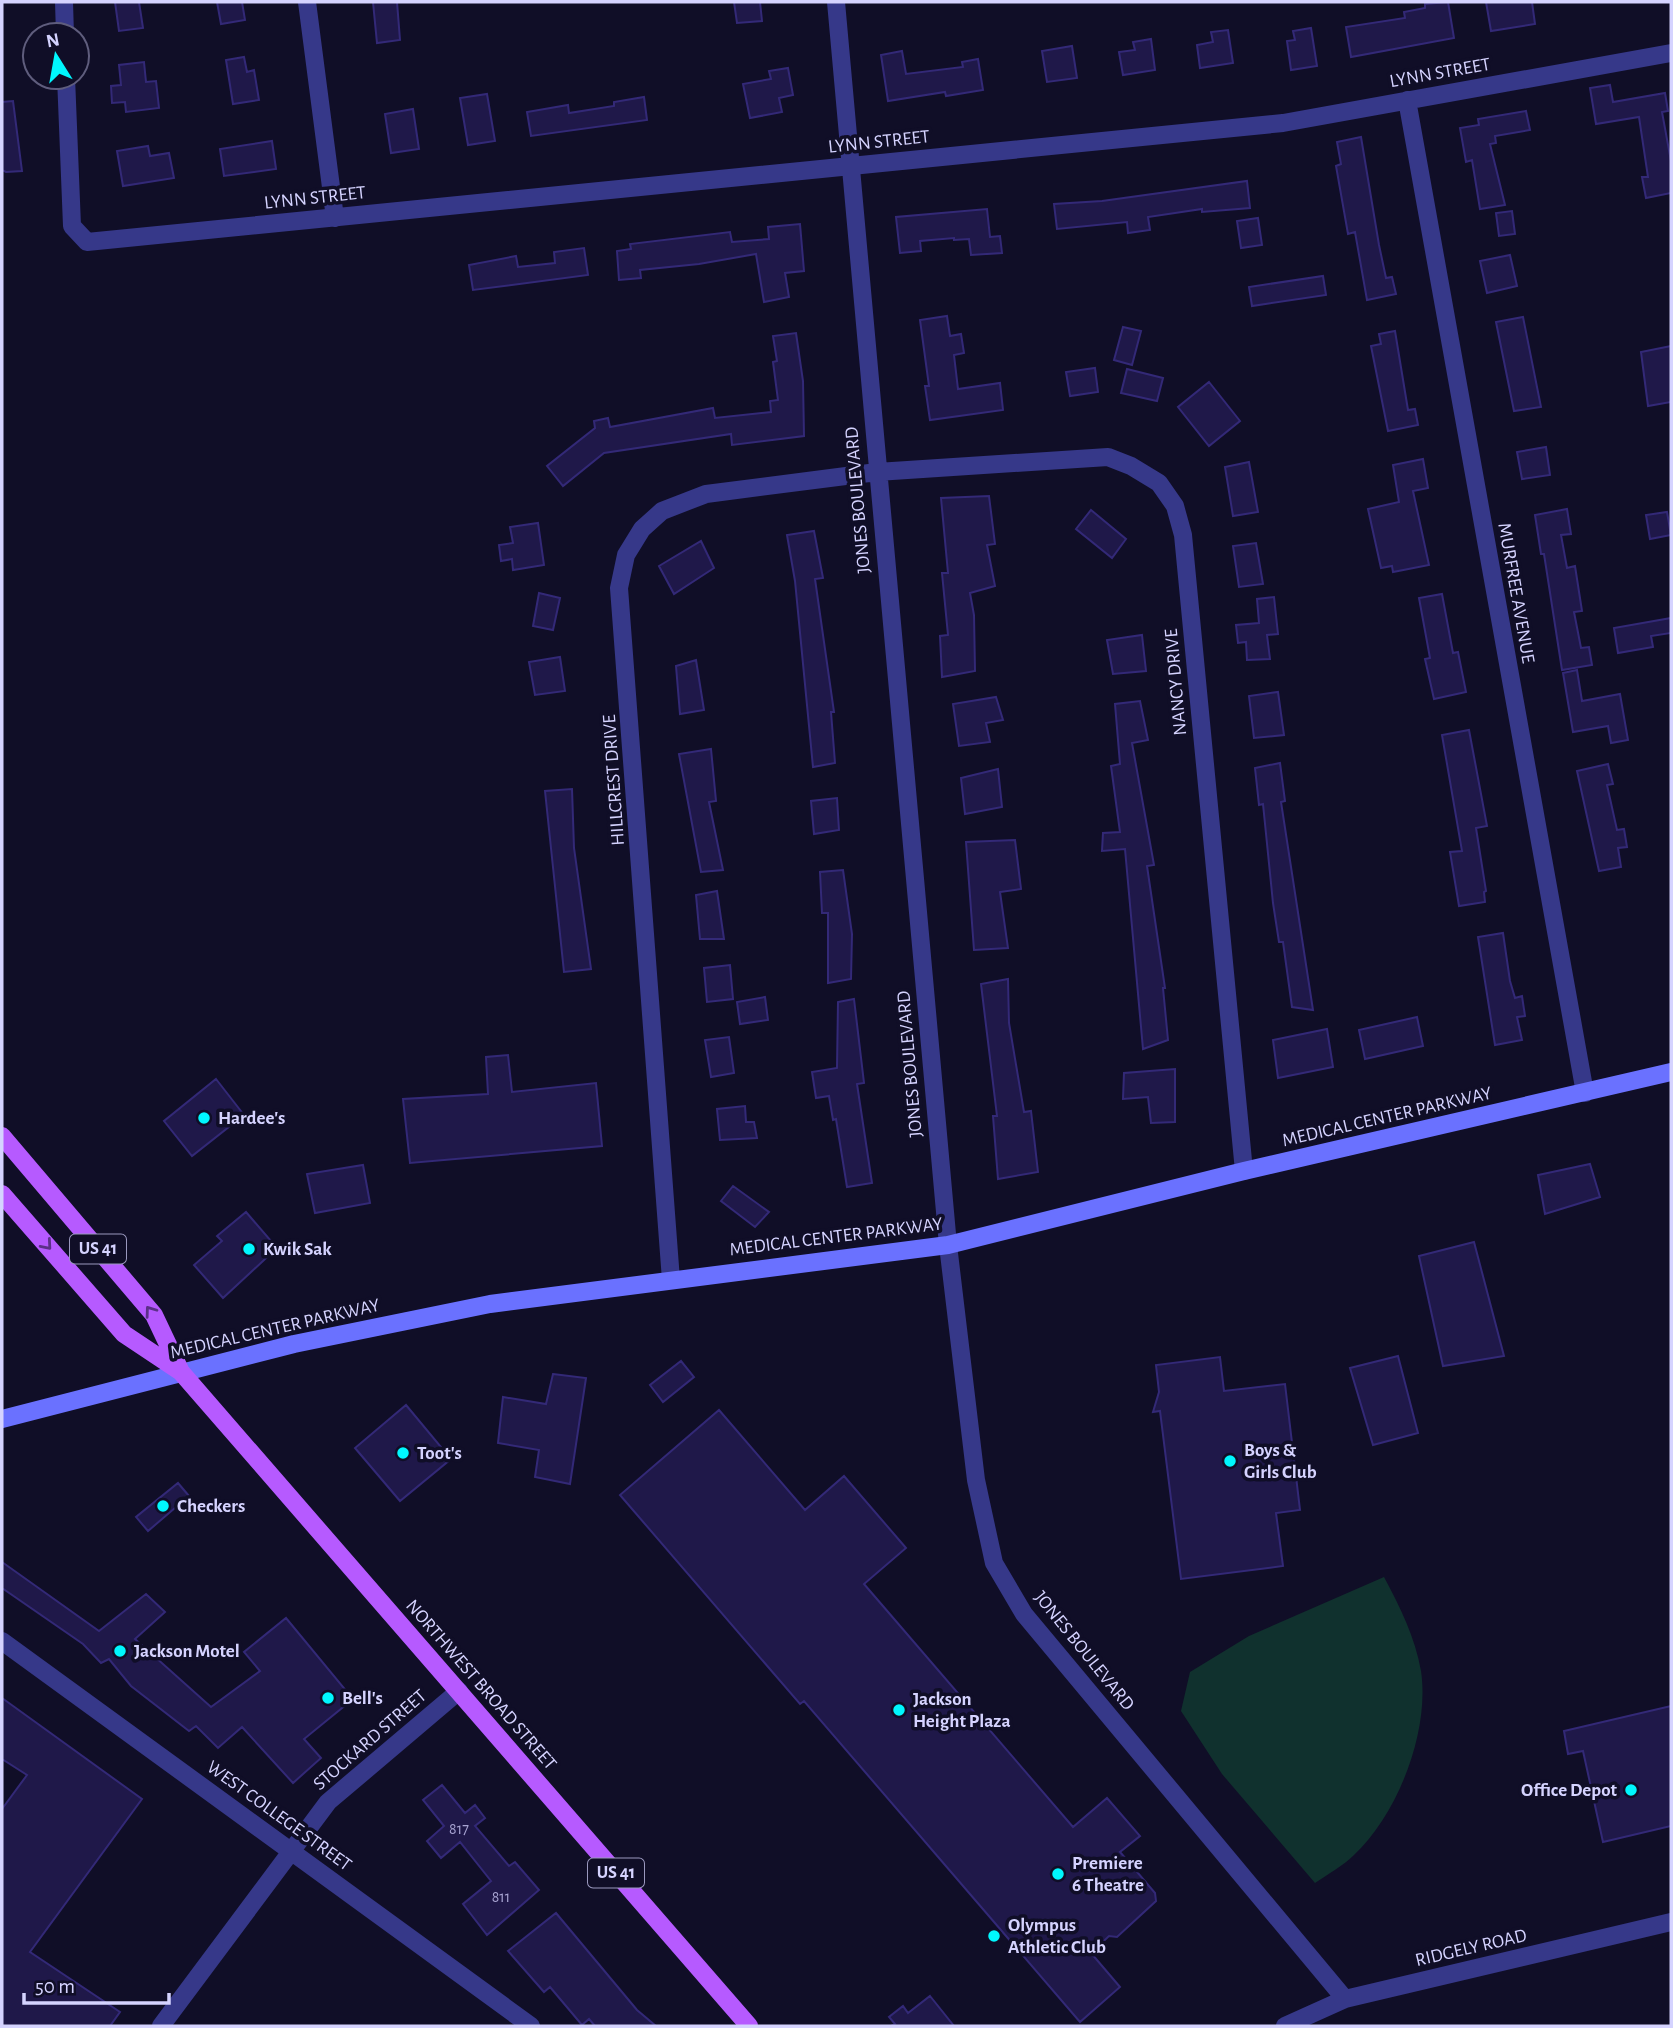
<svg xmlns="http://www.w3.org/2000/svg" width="1673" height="2028" viewBox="0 0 1673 2028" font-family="'Alegreya Sans',sans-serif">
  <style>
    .green { fill: #10312e }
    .building { fill: #1f1849; stroke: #332977; stroke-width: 2 }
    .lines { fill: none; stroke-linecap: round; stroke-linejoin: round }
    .street { stroke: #363889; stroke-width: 18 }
    .secondary { stroke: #6a71ff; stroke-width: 18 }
    .primary { stroke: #b65aff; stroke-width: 18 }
    .oneway { stroke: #5b3088 }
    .poi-dot { fill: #00f7fe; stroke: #100e27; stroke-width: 2.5 }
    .labels { text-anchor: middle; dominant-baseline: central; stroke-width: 7; stroke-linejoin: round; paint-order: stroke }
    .number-label { font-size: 16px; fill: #a8a4d2 }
    .shield { fill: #100e27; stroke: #9a98be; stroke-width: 2 }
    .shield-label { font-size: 18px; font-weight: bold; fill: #d5d3ff }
    .street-label { font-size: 19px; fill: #d5d3ff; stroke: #100e27 }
    .poi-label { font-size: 19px; font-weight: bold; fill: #d5d3ff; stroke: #100e27; text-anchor: start }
  </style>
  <rect width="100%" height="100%" fill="#100e27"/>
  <!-- green -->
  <path class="green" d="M1384,1577c16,30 31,60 37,94 9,60 -23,143 -67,184 -11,11 -26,19 -39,28l-93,-109 -41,-63 9,-39 59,-36z"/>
  <!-- building -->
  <path class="building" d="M115,2h24l4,26 -24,3z
    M217,2h25l3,18 -24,4z
    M373,2h24l3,38 -23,3z
    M734,2h26l2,19 -25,2z
    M1448,2l6,36 -103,19 -5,-30 59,-9 -1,-6 21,-4v-4z
    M1486,2h46l3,22 -44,7z
    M1311,28l6,38 -26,4 -4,-29 8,-1 -2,-9z
    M1228,30l5,33 -33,5 -3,-23 16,-3 -2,-10z
    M1151,39l4,31 -32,5 -4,-23 16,-2 -2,-8z
    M1072,46l5,32 -30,4 -5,-31z
    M902,51l4,23 57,-7 -1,-5 16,-3 5,31 -37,6 -1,-4 -57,9 -7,-46z
    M244,57l3,15 7,-2 5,30 -26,4 -7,-44z
    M144,62l2,20 10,-1 3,27 -33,4 -1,-10 -13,1 -1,-17 10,-1 -2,-20z
    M788,68l5,27 -14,3 3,14 -32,6 -7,-34 28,-5 -2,-8z
    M1610,85l3,17 52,-9 3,18 -6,1 9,49v32l-25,5 -4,-21h6l-9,-60 -43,7 -6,-36z
    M487,94l8,47 -27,4 -8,-47z
    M644,97l3,23 -116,16 -4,-24 41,-7 1,8 45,-7v-4z
    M13,101l9,70 -16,1 -4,-2v-68z
    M413,109l6,40 -28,4 -6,-39z
    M1526,111l4,19 -35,6 1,7 -6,1 15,61 -25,4 -8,-49 -6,2 -6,-34 19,-3 -1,-6z
    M1361,137l18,108 7,33 6,-1 4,17 -29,6 -12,-68 -7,2 -12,-68 5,-2 -4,-22z
    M272,141l4,28 -52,7 -4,-27z
    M148,146l2,10 19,-3 5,25 -51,8 -6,-35z
    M1247,181l3,27 -48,4v-3l-54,8 2,13 -22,3 -1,-11 -70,7 -3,-25 48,-3z
    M987,209l3,28 10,-1 2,17 -31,2 -2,-16 -15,1v-2l-34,3 1,10 -21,2 -4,-36z
    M1512,211l3,23 -16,2 -3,-23z
    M1258,218l4,27 -21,3 -4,-27z
    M800,224l4,47 -19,2 4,24 -25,5 -8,-48 -57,10 -59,6 1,8 -22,2 -2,-29 14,-2 -1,-5 100,-12 2,10 37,-3 -1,-12z
    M584,248l4,27 -115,15 -4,-25 47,-9 2,11 37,-4 -1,-11z
    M1510,255l7,31 -30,7 -7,-32z
    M1323,276l3,19 -74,11 -3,-19z
    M947,316l3,20 11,-2 3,19 -10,2 4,34 42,-6 3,27 -73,10 -5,-34h4l-9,-66z
    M1523,317l18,90 -27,4 -18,-89z
    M1123,327l18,4 -9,34 -18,-5z
    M1395,331l13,79 7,-1 3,16 -30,6 -17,-85 10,-2 -2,-10z
    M796,333l7,48 1,55 -72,9 -1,-11 -127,19 -41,33 -16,-20 48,-38 -1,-7 14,-3 2,9 103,-19 2,10 56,-6 -1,-11 8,-1 -5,-38 4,-1 -4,-25z
    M1671,346v56l-23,4 -7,-54z
    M1095,368l3,24 -28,4 -4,-24z
    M1127,369l36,9 -6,23 -36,-8z
    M1209,382l31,39 -31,25 -31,-39z
    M1546,447l4,28 -28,4 -5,-27z
    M1423,459l5,29 -15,3 16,74 -36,7 -1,-6 -11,2 -13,-59 31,-7 -6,-37z
    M1249,462l9,50 -25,4 -8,-49z
    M989,496l6,48 -8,1 8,41 -25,7 4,22 1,56 -33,6 -2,-41 8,-1 -6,-62h6l-7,-75z
    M1567,509l4,25 -10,1 6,33 8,-2 7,45 -8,1 7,36 8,-1 3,18 -30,5 -18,-116h-3l-6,-39z
    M1091,510l35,29 -14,19 -36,-29z
    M1667,512l4,23 -21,4 -4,-24z
    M538,523l6,42 -31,5 -1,-11 -11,2 -2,-16 14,-2 -3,-16z
    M814,531l9,47 -8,1 19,133h-3l4,51 -22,4 -18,-186 -8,-46z
    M701,541l13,27 -40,26 -15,-28z
    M1256,543l7,41 -24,3 -6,-41z
    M539,593l21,5 -7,32 -20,-4z
    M1442,594l11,59 5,-1 8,40 -32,7 -9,-40 5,-1 -11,-60z
    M1274,597l4,37 -11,1 3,24 -23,1 -1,-18 -8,1 -2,-18 23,-2 -2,-24z
    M1671,618v15l-20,3 2,11 -35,6 -4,-25z
    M1142,635l4,36 -33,3 -6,-34z
    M560,657l5,34 -30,4 -6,-33z
    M696,660l8,50 -24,4 -4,-48z
    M1577,670l5,31 38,-7 8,46 -17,3 -3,-17 -35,6 -10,-59z
    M1278,692l6,43 -30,3 -5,-42z
    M996,697l7,23 -17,3 4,19 -31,4 -6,-42z
    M1140,701l8,39 -16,3 22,122 -7,1 18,122h-2l5,52 -25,9 -18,-200 -23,2 1,-18 17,-1 -9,-66 9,-2 -5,-60z
    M1469,730l18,96 -11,2 10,63 -2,1 1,10 -26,4 -9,-54 12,-1 -20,-116z
    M711,749l5,52 -7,1 14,68 -22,2 -22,-118z
    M1280,763l5,38 -4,1 32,208 -21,-3 -9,-65h-4l-6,-39 -10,-99 -4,1 -4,-37z
    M1608,764l5,20 -6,1 10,45 7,-1 3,18 -9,1 3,19 -22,4 -22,-100z
    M998,769l4,38 -37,7 -4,-36z
    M572,789l2,59 17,121 -27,3 -19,-181z
    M837,798l2,32 -25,4 -3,-33z
    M1015,840l6,49 -21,3 8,56 -34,2 -8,-108z
    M843,870l9,64 -1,45 -23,4v-70h-6l-2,-41z
    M717,891l7,48h-24l-4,-44z
    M1503,933l7,48 5,17 7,-2 3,20 -8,1 5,23 -27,5 -17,-108z
    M730,965l3,34 -26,3 -3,-34z
    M1008,979l1,44 15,89 7,-1 7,61 -40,7 -5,-63h4l-16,-132z
    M765,997l3,23 -28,4 -3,-22z
    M854,999l10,84 -7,1 15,99 -25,4 -11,-68 -3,1 -4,-24 -13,2 -4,-26 25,-4 1,-66z
    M1417,1017l6,29 -58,13 -6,-29z
    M1327,1029l6,38 -55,11 -5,-38z
    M729,1037l5,36 -23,4 -6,-37z
    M508,1055l4,37 84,-9 6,63 -192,17 -7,-64 85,-5 -2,-37z
    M1175,1069v53l-24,1 -3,-26 -25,2 1,-26z
    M216,1079l28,36 -52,41 -28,-35z
    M745,1106l1,16h8l3,16 -37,2 -3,-31z
    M1590,1164l10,33 -55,17 -7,-39z
    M363,1165l7,38 -55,10 -8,-39z
    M733,1186l36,26 -14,15 -34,-26z
    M246,1212l31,36 -54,50 -29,-33 28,-24 -5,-5z
    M1474,1242l30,114 -61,10 -24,-110z
    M1398,1356l20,77 -45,12 -23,-77z
    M1220,1357l4,34 61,-7 15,126 -24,3 7,53 -102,13 -21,-168 -7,1 6,-20 -3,-27z
    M681,1361l13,16 -31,25 -13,-17z
    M553,1374l33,4 -16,106 -35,-7 4,-27 -41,-7 5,-46 43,7z
    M406,1405l45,54 -51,42 -45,-53z
    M719,1410l86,100 39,-34 62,72 -42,36 209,243 34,-29 33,38 -20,16 35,41 1,8 -39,36 -8,-1 -18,17 29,34 -40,35 -276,-321 -4,3 -180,-209z
    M178,1483l11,13 -41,35 -12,-14z
    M2,1562l97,69 47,-37 19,18 -30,27 76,68 49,-36 -16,-19 42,-34 67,81 -49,40 17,19 -28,25 -51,-56 -24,21 -22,-22 -7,5 -58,-45 -22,-27 -8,4 -18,-19 -81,-56z
    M2,1698l140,101 -112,153 90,60 -10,14h-108v-217l25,-34 -25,-16z
    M1671,1706v120l-68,16 -20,-91 -15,3 -4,-23z
    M442,1785l23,28 10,-8 10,13 -10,8 34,40 6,-4 24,28 -52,45 -24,-31 28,-23 -31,-39 -19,16 -14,-17 17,-15 -21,-26z
    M556,1913l81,97 19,16h-61l-6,-7 -7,6 -32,-38 -6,5 -36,-41z
    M930,1996l24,30h-63l4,-2 -6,-7 14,-11 5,7z"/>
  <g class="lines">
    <!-- street -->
    <path class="street" d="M64,2l1,33
      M307,2l28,216
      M836,2l112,1243 28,235 18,83 30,51 321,385
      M66,77l6,149 15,16 1196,-119 388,-70
      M1407,100l178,993
      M671,1280l-52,-692 7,-33 16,-26 20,-18 44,-17 171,-22 231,-15 23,9 28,17 16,23 8,29 61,636
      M2,1641l529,385
      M161,2026l167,-224 131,-111
      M1285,2026l60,-27 326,-77"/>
    <!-- secondary -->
    <path class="secondary" d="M2,1419l292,-75 196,-40 458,-59 296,-74 427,-99"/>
    <!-- primary -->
    <path class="primary" d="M2,1136l152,179 27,57
      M2,1194l122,140 57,38 568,654"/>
  </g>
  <!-- one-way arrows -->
  <defs><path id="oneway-chevron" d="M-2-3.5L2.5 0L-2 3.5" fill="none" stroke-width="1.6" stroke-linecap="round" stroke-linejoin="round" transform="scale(1.75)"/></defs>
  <g class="oneway">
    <use href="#oneway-chevron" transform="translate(47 1245) rotate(49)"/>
    <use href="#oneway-chevron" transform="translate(150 1311) rotate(-126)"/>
  </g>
  <!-- markers -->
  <g class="poi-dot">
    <circle cx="204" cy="1118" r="7"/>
    <circle cx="249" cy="1249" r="7"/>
    <circle cx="403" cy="1453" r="7"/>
    <circle cx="1230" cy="1461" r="7"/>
    <circle cx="163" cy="1506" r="7"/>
    <circle cx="120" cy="1651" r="7"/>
    <circle cx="328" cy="1698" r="7"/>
    <circle cx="899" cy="1710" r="7"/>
    <circle cx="1631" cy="1790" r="7"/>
    <circle cx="1058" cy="1874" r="7"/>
    <circle cx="994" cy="1936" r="7"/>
  </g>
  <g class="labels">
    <!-- number labels -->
    <g class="number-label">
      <text x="459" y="1829">817</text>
      <text x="501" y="1897">811</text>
    </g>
    <!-- shield labels -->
    <g class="shield">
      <rect x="70" y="1234.5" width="56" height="29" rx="5"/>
      <rect x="588" y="1858.5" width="56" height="29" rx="5"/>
    </g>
    <g class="shield-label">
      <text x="98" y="1249">US 41</text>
      <text x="616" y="1873">US 41</text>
    </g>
    <!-- street labels -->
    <g class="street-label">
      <text transform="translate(1440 73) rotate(-10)">LYNN STREET</text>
      <text transform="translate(879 142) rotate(-6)">LYNN STREET</text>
      <text transform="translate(315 198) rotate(-6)">LYNN STREET</text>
      <text transform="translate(858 500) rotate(-95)">JONES BOULEVARD</text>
      <text transform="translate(1516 593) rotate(80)">MURFREE AVENUE</text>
      <text transform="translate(1176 682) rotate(-95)">NANCY DRIVE</text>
      <text transform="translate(614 780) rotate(-94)">HILLCREST DRIVE</text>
      <text transform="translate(910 1064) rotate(-95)">JONES BOULEVARD</text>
      <text transform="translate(1387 1117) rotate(-13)">MEDICAL CENTER PARKWAY</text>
      <text transform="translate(836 1237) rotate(-7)">MEDICAL CENTER PARKWAY</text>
      <text transform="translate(275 1329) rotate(-13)">MEDICAL CENTER PARKWAY</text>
      <text transform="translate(1084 1651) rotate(51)">JONES BOULEVARD</text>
      <text transform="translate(481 1685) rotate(49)">NORTHWEST BROAD STREET</text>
      <text transform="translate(370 1740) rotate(-41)">STOCKARD STREET</text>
      <text transform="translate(279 1816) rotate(36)">WEST COLLEGE STREET</text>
      <text transform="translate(1471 1948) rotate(-13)">RIDGELY ROAD</text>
    </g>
    <!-- poi labels -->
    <g class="poi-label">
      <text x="218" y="1118">Hardee's</text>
      <text x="263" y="1249">Kwik Sak</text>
      <text x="1244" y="1450">Boys &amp;<tspan x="1244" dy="22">Girls Club</tspan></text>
      <text x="417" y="1453">Toot's</text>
      <text x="177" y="1506">Checkers</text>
      <text x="134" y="1651">Jackson Motel</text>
      <text x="342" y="1698">Bell's</text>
      <text x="913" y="1699">Jackson<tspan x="913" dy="22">Height Plaza</tspan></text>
      <text x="1617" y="1790" text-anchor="end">Office Depot</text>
      <text x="1072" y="1863">Premiere<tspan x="1072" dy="22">6 Theatre</tspan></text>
      <text x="1008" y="1925">Olympus<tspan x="1008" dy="22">Athletic Club</tspan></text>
    </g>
  </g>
  <!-- border -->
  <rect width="1673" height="2028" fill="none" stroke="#d5d3ff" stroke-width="7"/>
  <!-- north arrow -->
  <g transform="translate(56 56) rotate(349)"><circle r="33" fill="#100e27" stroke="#5f5d7d" stroke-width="2"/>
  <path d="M0-5L12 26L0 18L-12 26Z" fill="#00f7fe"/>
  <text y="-10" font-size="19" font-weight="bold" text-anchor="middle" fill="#d5d3ff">N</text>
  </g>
  <!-- scale -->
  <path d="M24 1993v10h145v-10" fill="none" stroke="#d5d3ff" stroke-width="3.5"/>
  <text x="35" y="1993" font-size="21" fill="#d5d3ff" stroke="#100e27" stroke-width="5" paint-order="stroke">50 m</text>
</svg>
